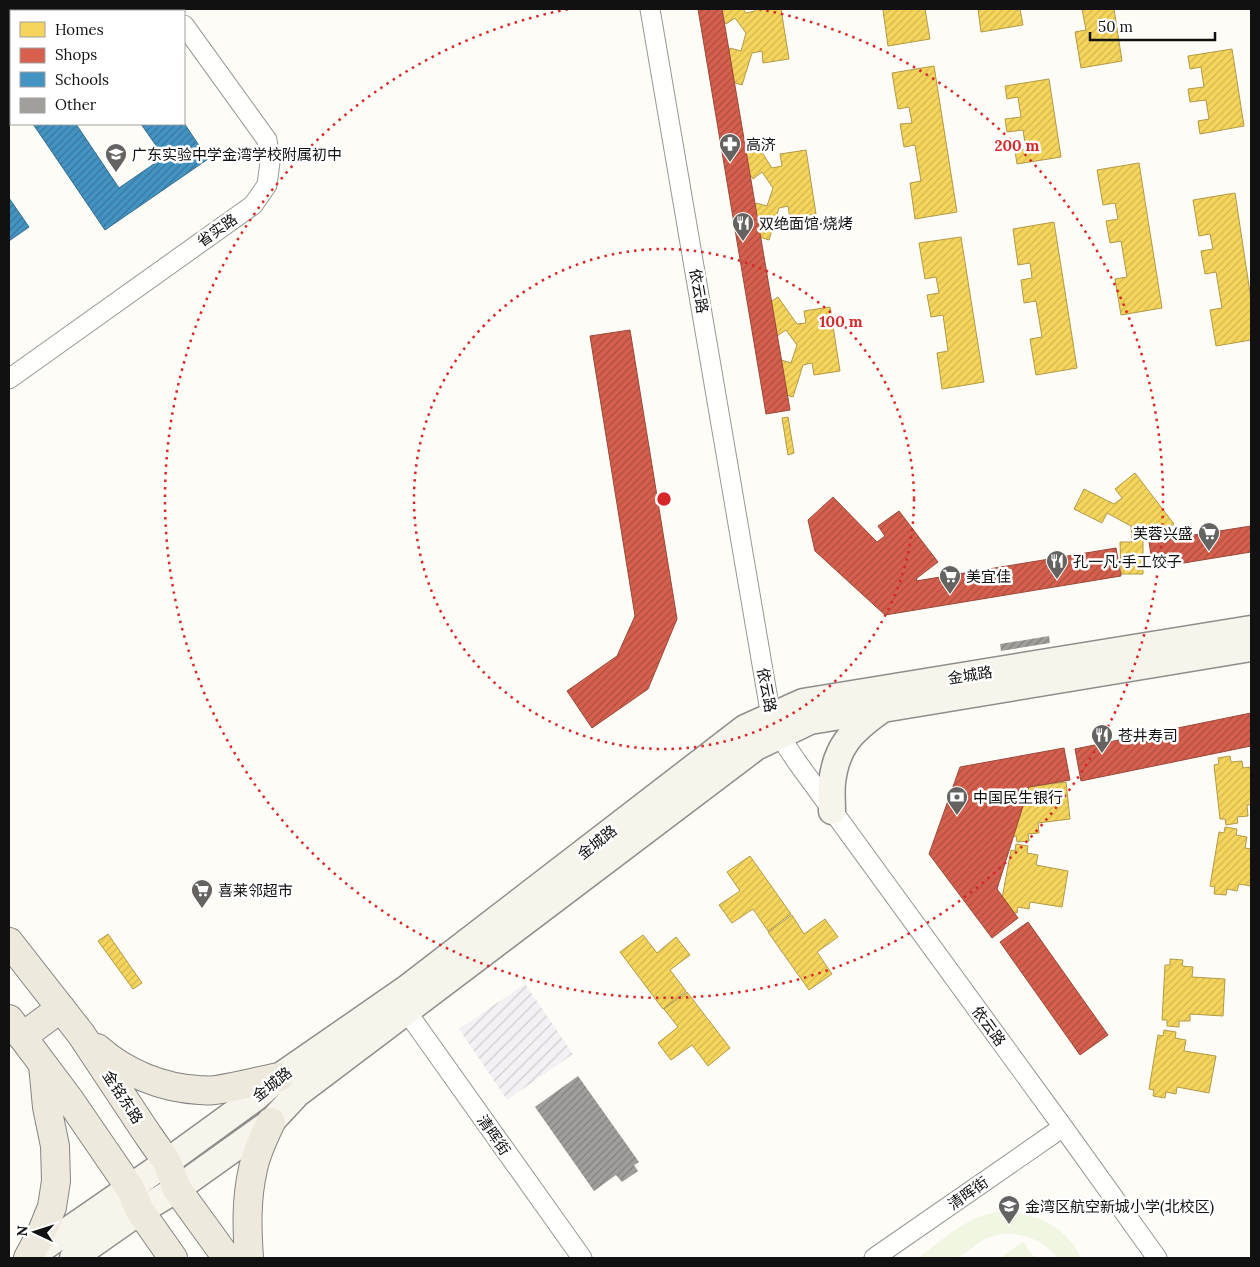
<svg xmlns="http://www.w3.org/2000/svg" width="1260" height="1267" viewBox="0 0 1260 1267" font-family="Lora,'Noto Sans SC',serif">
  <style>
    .industrial { fill: url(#industrial-furrows) }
    .pitch { fill: #f0f6e1 }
    .homes { fill: url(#homes-hatch); stroke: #b19a46 }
    .shops { fill: url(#shops-hatch); stroke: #9b483b }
    .schools { fill: url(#schools-hatch); stroke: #346c8e }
    .building { fill: url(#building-hatch) }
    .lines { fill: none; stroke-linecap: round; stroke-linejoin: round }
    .street-casing { stroke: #979795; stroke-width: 21 }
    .secondary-casing { stroke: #8e8d8b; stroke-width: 29 }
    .primary-casing { stroke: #858482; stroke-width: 30 }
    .street { stroke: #fffffe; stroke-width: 19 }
    .secondary { stroke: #f6f4eb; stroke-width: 26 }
    .primary { stroke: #ede9dc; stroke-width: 28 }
    .ring { fill: none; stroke: #d62828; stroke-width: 2.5; stroke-dasharray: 2.5 5 }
    .labels { text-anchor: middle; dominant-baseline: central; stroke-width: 5; stroke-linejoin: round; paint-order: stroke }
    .poi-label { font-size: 15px; fill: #111; stroke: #fff; text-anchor: start }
    .street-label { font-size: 15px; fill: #111; stroke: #fff }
    .centre { fill: #d62828; stroke: #fff; stroke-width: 2.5 }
    .ring-label { font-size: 15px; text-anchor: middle; font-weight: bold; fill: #d62828; stroke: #fff; stroke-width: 5; stroke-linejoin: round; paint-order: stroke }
  </style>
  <defs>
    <pattern id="industrial-furrows" width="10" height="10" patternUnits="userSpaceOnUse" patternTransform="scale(1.25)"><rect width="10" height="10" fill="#f5f0f3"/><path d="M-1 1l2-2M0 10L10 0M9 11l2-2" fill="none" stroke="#d1cdcf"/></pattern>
    <pattern id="homes-hatch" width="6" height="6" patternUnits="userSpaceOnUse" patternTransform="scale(1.25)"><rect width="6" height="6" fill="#f6d55c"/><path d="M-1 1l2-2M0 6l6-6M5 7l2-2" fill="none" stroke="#d2b64f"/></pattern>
    <pattern id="shops-hatch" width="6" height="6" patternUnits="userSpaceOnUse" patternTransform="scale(1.25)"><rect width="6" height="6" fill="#d6604d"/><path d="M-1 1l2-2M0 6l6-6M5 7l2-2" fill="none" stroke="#ac4e3f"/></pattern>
    <pattern id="schools-hatch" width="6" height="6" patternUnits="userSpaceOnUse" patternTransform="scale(1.25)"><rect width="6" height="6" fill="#4393c3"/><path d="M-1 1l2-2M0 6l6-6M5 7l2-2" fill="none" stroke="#37779d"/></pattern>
    <pattern id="building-hatch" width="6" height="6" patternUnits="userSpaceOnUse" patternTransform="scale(1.25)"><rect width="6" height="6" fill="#a19f9c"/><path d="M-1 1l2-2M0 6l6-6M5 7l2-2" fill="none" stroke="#82807e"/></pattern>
  </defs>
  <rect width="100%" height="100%" fill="#fdfcf7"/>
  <!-- industrial -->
  <path class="industrial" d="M525,984l48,70 -66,46 -48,-71z"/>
  <!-- pitch -->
  <path class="pitch" d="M1008,1212c31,3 59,15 73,46h-24c-15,-22 -47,-30 -72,-19 -8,4 -22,17 -29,19 -3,1 -8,0 -11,0 -9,0 -18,0 -27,0 21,-15 47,-40 74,-45 5,-1 11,-1 16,-1z
    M1023,1242l12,16h-35z"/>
  <!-- homes -->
  <path class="homes" d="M716,9h27l3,4 9,-2v-2h26l8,50 -26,4 -1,-12 -10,2 -10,32 -22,-7 10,-30 11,3 5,-18 -11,-15 -9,6z
    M893,9h32l5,30 -42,7 -5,-36z
    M978,9h42l3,16 -42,7z
    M1082,9h32l8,52 -41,7 -6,-36 11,-2z
    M1232,49l12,77 -44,8 -2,-13 11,-2 -3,-19 -16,2 -2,-13 16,-2 -3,-20 -11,2 -2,-13z
    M934,66l23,146 -42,7 -5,-36 11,-2 -6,-36 -11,2 -4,-23 12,-1 -3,-16 -11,2 -6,-36z
    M1049,79l12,78 -44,7 -2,-13 11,-2 -3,-19 -16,2 -2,-13 16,-2 -3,-20 -11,2 -2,-13z
    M754,140l18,28 10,-2 -2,-12 26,-4 10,64 -26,4 -2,-12 -9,2 -10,32 -22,-7 9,-30 11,3 6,-18 -11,-16 -9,7 -18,-26z
    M1139,163l23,145 -41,7 -6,-36 12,-2 -6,-36 -11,2 -4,-22 12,-2 -3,-16 -12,2 -6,-35z
    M1235,193l16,106v41l-35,6 -6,-36 12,-2 -6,-36 -11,2 -4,-23 12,-2 -3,-15 -11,2 -6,-36z
    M1054,222l23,146 -41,7 -6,-36 12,-2 -6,-36 -12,2 -3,-23 11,-2 -2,-15 -12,2 -5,-36z
    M961,237l23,145 -42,7 -5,-36 11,-2 -5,-36 -12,2 -4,-22 12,-2 -3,-16 -11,2 -6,-36z
    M778,297l19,27 9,-1 -2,-12 26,-4 10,64 -26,4 -2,-12 -9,2 -10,32 -22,-7 10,-30 10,3 6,-18 -11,-15 -9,6 -18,-26z
    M788,417l6,36 -6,2 -6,-37z
    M1135,473l39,51 -21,16 -7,-9 -3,2v41h-22l-1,-32h12l-1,-16 -24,-13 -5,10 -28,-14 10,-20 30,15 8,-6 -7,-9z
    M1230,756l1,6 11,-1 1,7 8,-1v38h-4l1,11 -11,1 1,6 -12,2 -1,-6h-5l-6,-54 5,-1 -1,-6z
    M1022,774l1,6 10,-1 1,7 32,-4 4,37 -32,4 1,10 -11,1 1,7 -12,1 -1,-6 -5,1 -6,-55 6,-1 -1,-6z
    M1225,827l12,2 -1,6 11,2 -2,11 6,1v37l-12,-2 -2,7 -10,-2 -1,6 -12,-1 1,-7 -5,-1 9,-54 5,1z
    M1016,844l12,2 -1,7 11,2 -2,10 32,6 -6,36 -32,-5 -1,7 -11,-2 -1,6 -12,-2 1,-6 -5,-1 10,-54 4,1z
    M750,856l41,58 -23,17 -15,-22 -21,14 -13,-18 21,-14 -13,-19z
    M792,915l12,19 21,-15 13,18 -21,15 15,22 -23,16 -41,-58z
    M108,934l34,49 -9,6 -35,-48z
    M643,935l14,18 19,-16 14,18 -20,15 16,21 -23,18 -43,-57z
    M1170,959l13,1 -1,6 11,1 -1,10 33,2 -2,37 -33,-2v7h-11v6l-12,-1v-6h-5l3,-55h5z
    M687,992l43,56 -22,18 -16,-21 -21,15 -13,-17 20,-16 -14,-18z
    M1164,1030l12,2 -1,6 11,2 -2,11 32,5 -7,37 -32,-6 -1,7 -10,-2 -1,6 -12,-2 1,-6 -5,-1 9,-54 5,1z"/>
  <!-- shops -->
  <path class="shops" d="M698,9h24l68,401 -24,4z
    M630,330l47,289 -29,70 -56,39 -25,-37 50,-35 18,-40 -45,-280z
    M833,497l44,45 8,-6 -7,-10 21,-15 39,51 -21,16 -1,3 200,-33 5,28 -236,39 -70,-64 -7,-31z
    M1251,526v26l-98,16 -4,-26z
    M1251,713v33l-170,35 -6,-32z
    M1064,748l6,32 -41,7 -32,102 21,29 -26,20 -63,-84 31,-87z
    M1028,922l80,113 -28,20 -80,-113z"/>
  <!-- schools -->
  <path class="schools" d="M184,123l24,36 -103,71 -72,-106h43l43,64 45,-31 -23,-33h43z
    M9,198l20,29 -20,14z"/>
  <!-- building -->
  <path class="building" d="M1049,636l1,7 -49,8 -1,-7z
    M578,1076l61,86 -5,3 4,6 -16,11 -6,-7 -22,16 -59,-84z"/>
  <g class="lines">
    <!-- street casing -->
    <g class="street-casing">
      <path id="street" d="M172,9l2,2
        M650,9l121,708 8,18 18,27 266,365 94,131
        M9,379l244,-174 14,-20 3,-23 -3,-22 -83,-115
        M407,1012l175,246
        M874,1258l189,-131"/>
    </g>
    <!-- secondary casing -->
    <g class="secondary-casing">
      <path id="secondary" d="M832,811c0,-9 -1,-19 0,-28 4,-37 20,-52 48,-72
        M28,1258l139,-96 88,-64 24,-21 127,-88 339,-261 58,-26 448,-73
        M73,1258l67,-47 37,-22 94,-67 26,-28 459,-347 54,-26 441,-73"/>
    </g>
    <!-- primary casing -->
    <g class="primary-casing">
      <path id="primary" d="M9,942l72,92 67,101 19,27 10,27 50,69
        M9,1019l60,80 61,89 10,23 33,47
        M22,1037l39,-29
        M97,1048c28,25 65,40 102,42 5,0 11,1 16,0 21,-3 43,-9 64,-13
        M28,1258l13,-24 11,-27 4,-26 -1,-35 -8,-39 -4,-42
        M249,1258c-2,-30 -3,-59 4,-89 3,-16 11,-32 18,-47"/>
    </g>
    <!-- street -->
    <use href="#street" class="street"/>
    <!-- secondary -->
    <use href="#secondary" class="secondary"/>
    <!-- primary -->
    <use href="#primary" class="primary"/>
  </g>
  <!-- distance rings -->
  <g class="ring">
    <circle cx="664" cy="499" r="250"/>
    <path d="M759 9A499 499 0 1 1 569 9"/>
  </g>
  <!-- icons -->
  <defs>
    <g id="pharmacy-pin" transform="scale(1.125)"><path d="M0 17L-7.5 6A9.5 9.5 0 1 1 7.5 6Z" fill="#646362" stroke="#fff"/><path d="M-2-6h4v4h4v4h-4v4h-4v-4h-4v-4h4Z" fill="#fff"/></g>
    <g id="school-pin" transform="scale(1.125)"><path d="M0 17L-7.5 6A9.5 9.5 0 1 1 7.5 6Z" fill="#646362" stroke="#fff"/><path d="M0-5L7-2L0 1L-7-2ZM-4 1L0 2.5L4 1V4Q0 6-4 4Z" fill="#fff"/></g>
    <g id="restaurant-pin" transform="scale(1.125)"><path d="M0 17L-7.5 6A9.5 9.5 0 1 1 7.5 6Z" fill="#646362" stroke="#fff"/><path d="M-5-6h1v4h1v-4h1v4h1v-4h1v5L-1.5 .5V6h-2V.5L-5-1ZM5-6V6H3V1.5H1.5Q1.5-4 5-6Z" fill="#fff"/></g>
    <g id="supermarket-pin" transform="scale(1.125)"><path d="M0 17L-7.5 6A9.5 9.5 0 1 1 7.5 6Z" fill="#646362" stroke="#fff"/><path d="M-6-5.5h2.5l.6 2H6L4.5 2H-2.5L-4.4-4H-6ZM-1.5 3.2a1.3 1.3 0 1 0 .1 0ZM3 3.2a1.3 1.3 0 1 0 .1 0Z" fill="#fff"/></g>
    <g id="bank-pin" transform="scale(1.125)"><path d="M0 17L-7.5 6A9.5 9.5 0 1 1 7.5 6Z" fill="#646362" stroke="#fff"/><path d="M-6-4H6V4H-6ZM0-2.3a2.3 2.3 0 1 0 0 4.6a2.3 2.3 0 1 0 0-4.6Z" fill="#fff"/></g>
  </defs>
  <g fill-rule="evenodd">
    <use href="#pharmacy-pin" x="730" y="144"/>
    <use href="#school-pin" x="116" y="154"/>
    <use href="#restaurant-pin" x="743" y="223"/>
    <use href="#supermarket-pin" x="1209" y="533"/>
    <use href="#restaurant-pin" x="1057" y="561"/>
    <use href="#supermarket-pin" x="950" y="576"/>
    <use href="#restaurant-pin" x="1102" y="735"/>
    <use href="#bank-pin" x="957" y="797"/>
    <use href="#supermarket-pin" x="202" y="890"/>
    <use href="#school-pin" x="1009" y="1206"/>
  </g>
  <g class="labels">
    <!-- poi labels -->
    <g class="poi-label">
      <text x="746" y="144">高济</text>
      <text x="132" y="154">广东实验中学金湾学校附属初中</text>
      <text x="759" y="223">双绝面馆·烧烤</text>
      <text x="1193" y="533" text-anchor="end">芙蓉兴盛</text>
      <text x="1073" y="561">孔一凡·手工饺子</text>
      <text x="966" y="576">美宜佳</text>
      <text x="1118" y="735">苍井寿司</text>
      <text x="973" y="797">中国民生银行</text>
      <text x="218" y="890">喜莱邻超市</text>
      <text x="1025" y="1206">金湾区航空新城小学(北校区)</text>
    </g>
    <!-- street labels -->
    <g class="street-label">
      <text transform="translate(217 230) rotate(-35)">省实路</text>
      <text transform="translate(699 291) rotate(80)">依云路</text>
      <text transform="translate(970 675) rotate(-9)">金城路</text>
      <text transform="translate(767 690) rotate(79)">依云路</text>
      <text transform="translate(597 842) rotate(-38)">金城路</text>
      <text transform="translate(989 1026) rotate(54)">依云路</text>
      <text transform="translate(272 1084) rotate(-38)">金城路</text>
      <text transform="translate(123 1097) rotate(57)">金铭东路</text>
      <text transform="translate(494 1135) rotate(55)">清晖街</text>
      <text transform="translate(968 1193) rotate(-35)">清晖街</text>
    </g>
  </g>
  <circle cx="664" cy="499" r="8" class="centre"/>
  <g class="ring-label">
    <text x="1017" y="151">200 m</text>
    <text x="841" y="327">100 m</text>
  </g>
  <!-- border -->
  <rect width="1260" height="1267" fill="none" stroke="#111111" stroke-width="20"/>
  <!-- legend -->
  <rect x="10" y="10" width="175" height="115" fill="#ffffff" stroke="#a0a0a0"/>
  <rect x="20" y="22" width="25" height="15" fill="#f6d55c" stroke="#a0a0a0"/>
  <text x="55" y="35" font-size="15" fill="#111111">Homes</text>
  <rect x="20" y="48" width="25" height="15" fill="#d6604d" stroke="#a0a0a0"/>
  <text x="55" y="60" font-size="15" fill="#111111">Shops</text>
  <rect x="20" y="72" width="25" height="15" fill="#4393c3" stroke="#a0a0a0"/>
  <text x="55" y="85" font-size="15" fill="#111111">Schools</text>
  <rect x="20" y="98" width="25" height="15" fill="#a19f9c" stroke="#a0a0a0"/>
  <text x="55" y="110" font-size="15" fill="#111111">Other</text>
  <!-- north arrow -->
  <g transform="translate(35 1232) rotate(274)" stroke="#ffffff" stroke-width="4" paint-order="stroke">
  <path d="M0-4L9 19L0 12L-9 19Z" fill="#111111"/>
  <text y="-8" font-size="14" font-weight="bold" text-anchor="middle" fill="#111111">N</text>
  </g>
  <!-- scale -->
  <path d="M1090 32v8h125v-8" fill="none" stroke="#111111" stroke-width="2.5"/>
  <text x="1098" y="32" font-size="15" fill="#111111" stroke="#ffffff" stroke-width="4" paint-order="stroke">50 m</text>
</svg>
